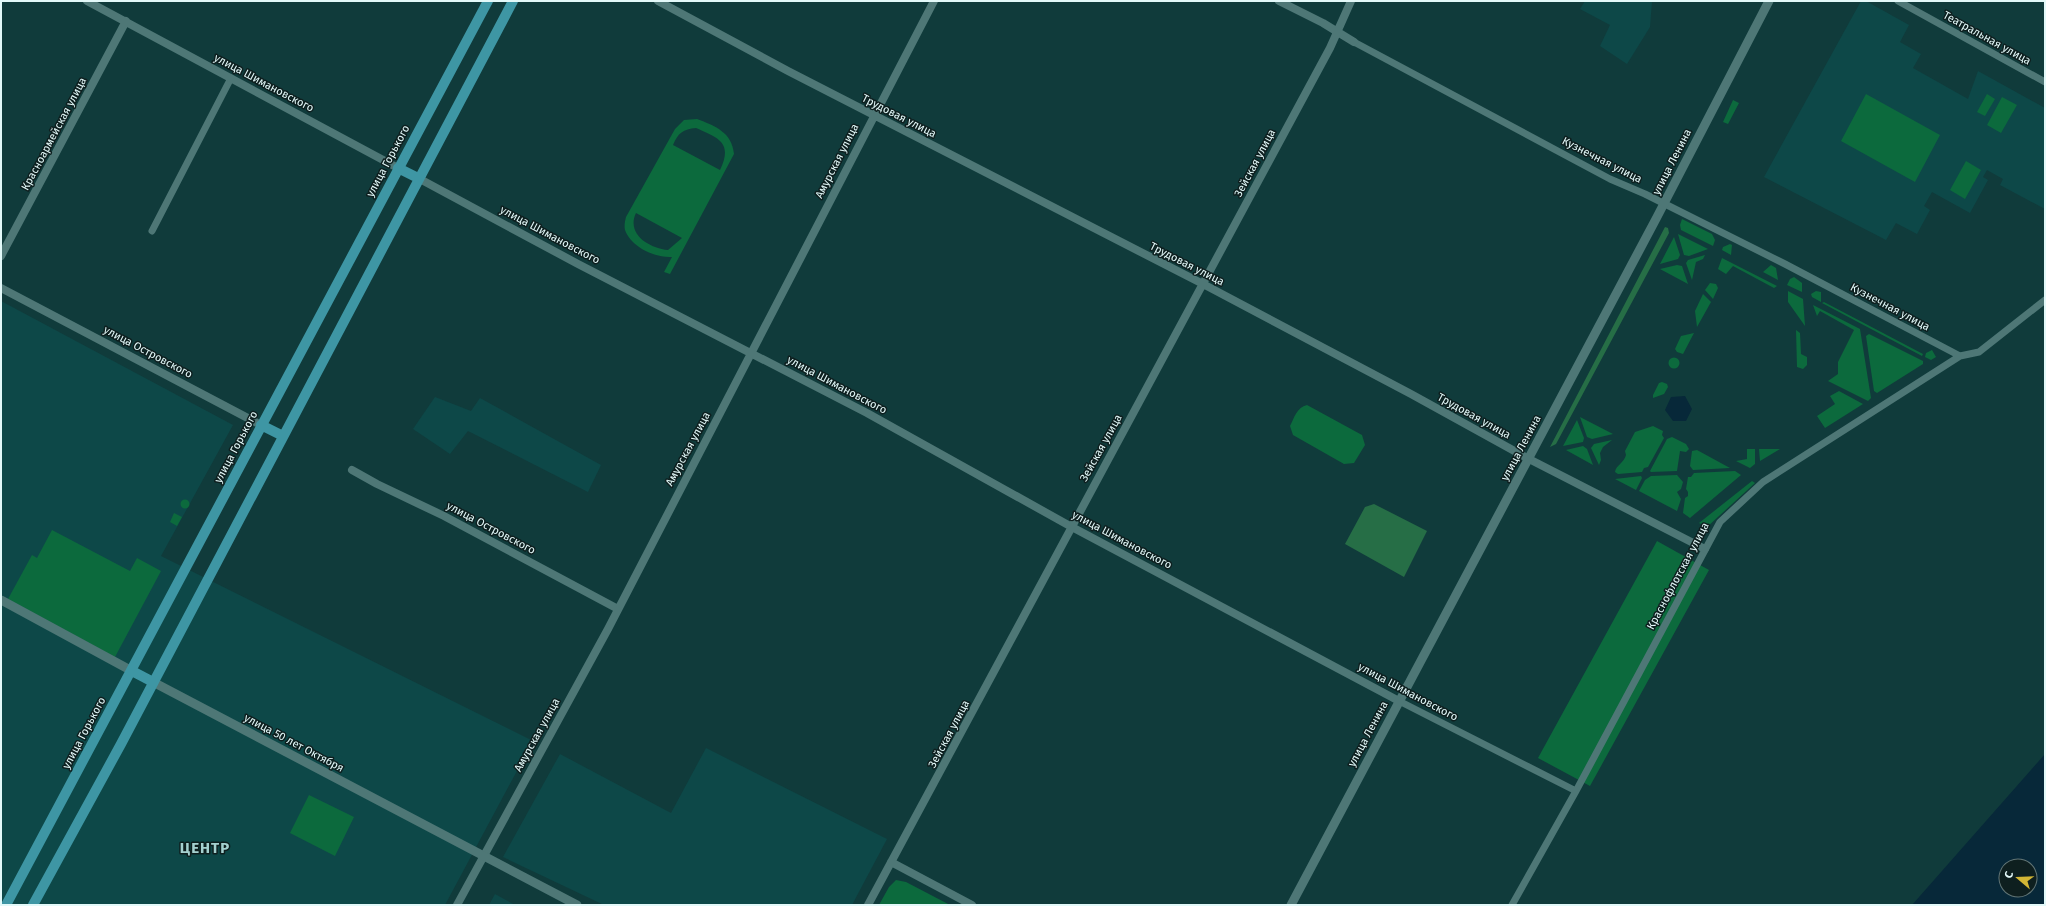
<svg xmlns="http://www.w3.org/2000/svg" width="2046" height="906" viewBox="0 0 2046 906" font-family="'Fira Sans',sans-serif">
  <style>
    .built { fill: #0d4848 }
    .green { fill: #0c6a3d; fill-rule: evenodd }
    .forest { fill: #266e46 }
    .water { fill: #072839; fill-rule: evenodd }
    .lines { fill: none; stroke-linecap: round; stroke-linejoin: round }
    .minor { stroke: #4e7776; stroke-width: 7 }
    .tertiary { stroke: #4e7776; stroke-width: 8 }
    .secondary { stroke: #4e7776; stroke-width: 9 }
    .primary { stroke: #3e96a4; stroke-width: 10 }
    .labels { text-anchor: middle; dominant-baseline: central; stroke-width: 3; stroke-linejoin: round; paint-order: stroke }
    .street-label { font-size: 11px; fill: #e3f9f9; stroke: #0e1f1f }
    .district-label { font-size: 15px; font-weight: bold; letter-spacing: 1px; fill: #a4d0cf; stroke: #0e1f1f }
  </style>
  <rect width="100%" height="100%" fill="#103b3b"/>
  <!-- built -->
  <path class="built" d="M1585,1h67l-2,26 -23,37 -27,-18 10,-21 -30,-16z
    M1861,1h5l43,24 -9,17 21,12 -8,14 55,31 10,-28 67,37v101l-45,-24 3,-6 -16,-9 -4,7 5,3 -18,33 -38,-21 -8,14 6,4 -13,24 -21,-11 -10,17 -122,-63z
    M1,301l232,124 -72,131 372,185 -88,164 -444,-1z
    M435,397l36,14 9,-13 121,67 -13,27 -120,-61 -18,23 -37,-25z
    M706,748l181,91 -35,66h-248l-101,-48 57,-103 111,59z
    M495,894l20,11h-26z"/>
  <!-- green -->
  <path class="green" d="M1866,94l74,41 -25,47 -74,-41z
    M1987,94l8,5 -10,17 -8,-4z
    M2002,97l15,8 -16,28 -14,-8z
    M1733,100l6,3 -11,21 -5,-2z
    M697,119c18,7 35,13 37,35l-64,120 -6,-2 8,-15c-17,1 -41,-10 -47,-27 -1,-4 0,-9 1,-13l49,-88 9,-9zM696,128c23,10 37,15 24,42l-47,-25c5,-12 10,-16 23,-17zM636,213l46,25 -14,12c-19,-2 -42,-16 -32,-37z
    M1966,161l15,9 -16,29 -15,-9z
    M1682,219l30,15 3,6 -2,6 -32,-16 -1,-5z
    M1678,234l30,15 -19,7 -5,-1z
    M1674,237l6,18 -2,4 -18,5z
    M1730,244l2,1 -1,10 -9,-5 1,-3z
    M1705,255l-2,4 -7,3 -4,18 -6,-17 2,-3z
    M1722,258l55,28 -3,2 -41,-22 -7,8 -8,-5z
    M1677,265l5,1 6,18 -28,-15z
    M1771,265l5,3 2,12 -15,-8z
    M1794,277l8,6v9l-15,-7 3,-6z
    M1710,283l6,1 2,4 -5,11 -8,-9z
    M1788,291l15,8 2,27 -17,-24z
    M1816,291l5,1v10l-9,-5 -1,-3z
    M1703,294l8,8 -14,25 -2,-16z
    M1824,302l99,52 -1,2 -100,-53z
    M1813,305l47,24 11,69 -3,3 -40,-20 10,-7v-12l16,-32 -34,-19 -3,5z
    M1796,330l4,3 1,21 6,3v8l-4,4 -6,-2z
    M1694,333l-11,21 -6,-2 -2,-3 6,-13z
    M1869,334l54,27v3l-46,29 -3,-2 -8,-55z
    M1932,350l4,7 -5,3 -6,-3 1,-4z
    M1668.5 363a5.5 5.5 0 1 1 11 0a5.5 5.5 0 1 1-11 0Z
    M1662,382l5,2 1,3 -4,7 -11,4v-3l6,-12z
    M1839,391l24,13 -38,24 -8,-12 18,-12 -5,-8z
    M1307,405l55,30 3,10 -11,18 -10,1 -51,-29 -3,-9c4,-8 7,-19 17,-21z
    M1580,417l33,17 -21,5 -5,-2z
    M1577,420l7,18 -1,4 -20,4z
    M1653,426l10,5 -1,4 2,3 -16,29 -4,1 -2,4 -24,2 -3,-2c1,-7 9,-9 11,-17l-1,-4 10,-19z
    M1672,437l14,7 3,5 -3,3 -6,-1 -3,20 -26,1 -1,-1 17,-32z
    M1612,440l-9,7 -3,6 1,7 -2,5 -8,-17 3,-4z
    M1583,446l4,3 6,16 -27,-15z
    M1747,449h8v15l-5,4 -14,-7 11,-2z
    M1759,449h21l-20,12z
    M1697,450l33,18 -37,2 -3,-4 2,-15z
    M1735,471l6,4 -51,43 -7,-5 2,-15 3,-2v-4l-2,-3 2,-12h3l3,-4z
    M1677,475l6,7 -2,7 -4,3 4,7 -4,12 -38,-20 6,-11 6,-4z
    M1641,476l1,2 -6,12 -21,-11z
    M1752,481l3,2 -48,44 -8,-4z
    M180.5 504a4.5 4.5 0 1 1 9 0a4.5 4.5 0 1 1-9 0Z
    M174,513l8,4 -5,9 -7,-4z
    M52,530l78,41 7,-13 24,13 -46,86 -107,-58 24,-44 5,3z
    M1657,541l52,29 -119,216 -52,-28z
    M309,795l45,22 -19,39 -45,-23z
    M896,880l10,2 44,23h-71l10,-18z"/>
  <!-- forest -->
  <path class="forest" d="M1665,227l3,1 1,5 -113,211 -6,3z
    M1374,504l53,27 -23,46 -59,-33 20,-37z"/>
  <!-- water -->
  <path class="water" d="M1685,396l7,13 -6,12h-13l-8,-11 6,-13z
    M2045,754v151h-133zM2006,866h24v24h-24z"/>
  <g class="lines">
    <!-- minor -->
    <path class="minor" d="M1898,1l147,81
      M1354,42l256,137 35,15 140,70 175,92
      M152,231l79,-153
      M1399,701l177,90
      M1512,905l64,-114 144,-269 43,-40 197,-126 19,-4 66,-52"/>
    <!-- tertiary -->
    <path class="tertiary" d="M87,1l311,167
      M658,1l130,70 415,213 208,110 118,65 176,90
      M1279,1l44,22 31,19
      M418,178l160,86 289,149 203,113 329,175
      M1,256l125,-235
      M1,288l260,137
      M352,470l25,14 67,32 174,93
      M891,862l81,43
      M457,905l151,-276 326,-628
      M868,905c154,-286 306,-573 462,-857l21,-47"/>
    <!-- secondary -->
    <path class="secondary" d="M1,600l131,71
      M153,682l424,223
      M1291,905l366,-688 112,-216"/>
    <!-- primary -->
    <path class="primary" d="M398,168l20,10
      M261,425l22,11
      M132,671l21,11
      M6,905l482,-904
      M33,905l88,-161 392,-743"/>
  </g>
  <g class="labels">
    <!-- street labels -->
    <g class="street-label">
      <text transform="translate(1987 38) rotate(29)">Театральная улица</text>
      <text transform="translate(264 83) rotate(28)">улица Шимановского</text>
      <text transform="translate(899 116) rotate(27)">Трудовая улица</text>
      <text transform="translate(54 134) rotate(-62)">Красноармейская улица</text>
      <text transform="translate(1602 160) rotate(27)">Кузнечная улица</text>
      <text transform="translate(388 161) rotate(-62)">улица Горького</text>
      <text transform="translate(837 161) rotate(-63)">Амурская улица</text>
      <text transform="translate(1672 162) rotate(-63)">улица Ленина</text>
      <text transform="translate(1255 163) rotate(-62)">Зейская улица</text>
      <text transform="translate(550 235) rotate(28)">улица Шимановского</text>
      <text transform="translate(1187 264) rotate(27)">Трудовая улица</text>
      <text transform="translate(1890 307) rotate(28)">Кузнечная улица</text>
      <text transform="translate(148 352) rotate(28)">улица Островского</text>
      <text transform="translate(837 385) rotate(28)">улица Шимановского</text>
      <text transform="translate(1474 416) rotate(29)">Трудовая улица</text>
      <text transform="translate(236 447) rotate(-62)">улица Горького</text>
      <text transform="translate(1101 448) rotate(-61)">Зейская улица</text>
      <text transform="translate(1521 448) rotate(-62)">улица Ленина</text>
      <text transform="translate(688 449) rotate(-62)">Амурская улица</text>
      <text transform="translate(491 528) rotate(28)">улица Островского</text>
      <text transform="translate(1122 540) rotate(28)">улица Шимановского</text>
      <text transform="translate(1678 576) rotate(-62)">Краснофлотская улица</text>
      <text transform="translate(1408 692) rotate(28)">улица Шимановского</text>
      <text transform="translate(84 733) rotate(-62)">улица Горького</text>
      <text transform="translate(949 734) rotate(-62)">Зейская улица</text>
      <text transform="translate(1368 734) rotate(-62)">улица Ленина</text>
      <text transform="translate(537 735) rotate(-61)">Амурская улица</text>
      <text transform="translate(294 743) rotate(28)">улица 50 лет Октября</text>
    </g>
    <!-- district labels -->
    <g class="district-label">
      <text x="205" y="848">ЦЕНТР</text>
    </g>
  </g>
  <!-- border -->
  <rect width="2046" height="906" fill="none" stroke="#e3f9f9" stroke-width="4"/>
  <!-- north arrow -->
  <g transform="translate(2018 878) rotate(289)"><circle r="19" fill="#0e1f1f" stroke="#637676"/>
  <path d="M0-3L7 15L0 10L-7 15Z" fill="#d3b635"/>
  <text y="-6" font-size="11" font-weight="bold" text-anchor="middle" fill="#e3f9f9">С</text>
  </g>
</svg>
